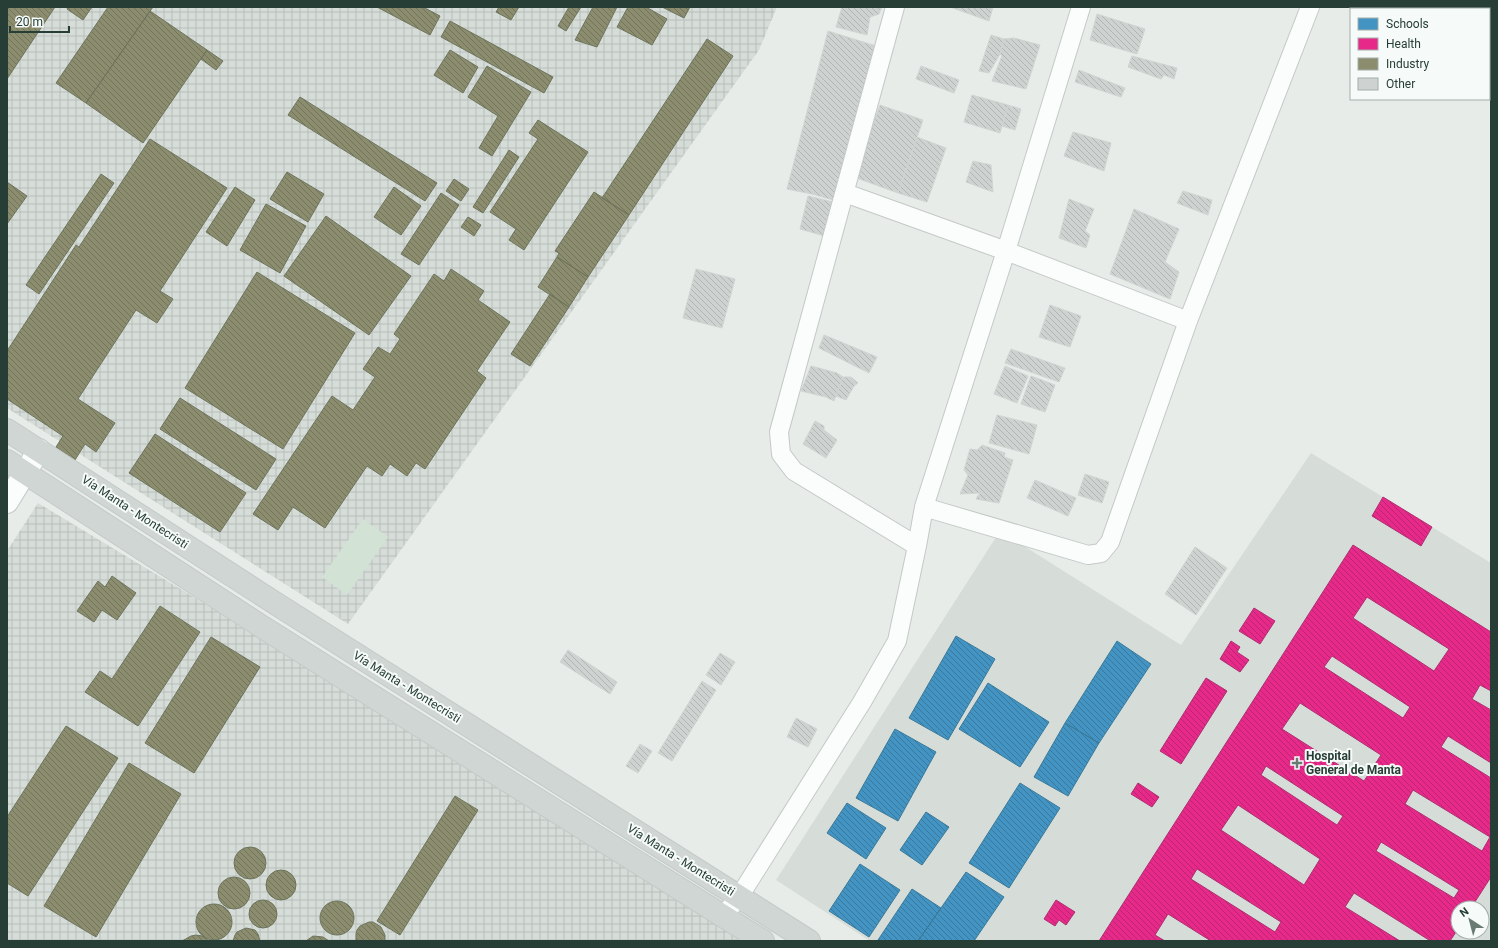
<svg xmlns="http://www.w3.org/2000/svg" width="1498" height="948" viewBox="0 0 1498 948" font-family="Roboto,sans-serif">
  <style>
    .built { fill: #d6ddd9; fill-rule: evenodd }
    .industrial { fill: url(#industrial-grid) }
    .pitch { fill: #d2e3d5 }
    .schools { fill: url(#schools-back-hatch); stroke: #3a7a98 }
    .health { fill: url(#health-back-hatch); stroke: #ad2f70; fill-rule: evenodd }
    .industry { fill: url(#industry-back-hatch); stroke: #6d755d }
    .building { fill: url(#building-back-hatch); stroke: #d0d5d2 }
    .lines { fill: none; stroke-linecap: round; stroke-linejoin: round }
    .street-casing { stroke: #c4c9c6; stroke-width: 20 }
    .secondary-casing { stroke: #c3c9c6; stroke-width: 24 }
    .primary-casing { stroke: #c3cac7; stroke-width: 24 }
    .street { stroke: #fbfcfc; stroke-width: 18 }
    .secondary { stroke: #fbfcfc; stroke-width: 22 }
    .primary { stroke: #d0d6d4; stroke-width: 22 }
    .poi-dot { fill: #6a7b74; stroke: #f6faf8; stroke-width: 1.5 }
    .labels { text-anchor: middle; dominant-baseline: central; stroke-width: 4; stroke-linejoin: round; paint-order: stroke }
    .street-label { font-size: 12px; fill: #263e35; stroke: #f6faf8 }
    .poi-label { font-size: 12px; font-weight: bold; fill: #263e35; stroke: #f6faf8; text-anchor: start }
  </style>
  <defs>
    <pattern id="industrial-grid" width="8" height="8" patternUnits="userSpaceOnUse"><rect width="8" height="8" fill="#d6ddd9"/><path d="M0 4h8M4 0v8" fill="none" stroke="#b8bfbb"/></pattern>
    <pattern id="schools-back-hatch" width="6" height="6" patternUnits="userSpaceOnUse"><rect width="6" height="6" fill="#4393c3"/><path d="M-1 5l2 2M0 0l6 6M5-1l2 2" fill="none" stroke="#38799f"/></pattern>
    <pattern id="health-back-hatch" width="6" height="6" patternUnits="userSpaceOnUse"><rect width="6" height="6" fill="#e7298a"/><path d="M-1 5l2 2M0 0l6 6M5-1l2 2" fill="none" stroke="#bb2572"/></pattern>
    <pattern id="industry-back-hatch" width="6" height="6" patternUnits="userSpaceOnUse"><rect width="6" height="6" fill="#8c8c6e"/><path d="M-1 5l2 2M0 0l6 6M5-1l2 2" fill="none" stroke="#72745b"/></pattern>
    <pattern id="building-back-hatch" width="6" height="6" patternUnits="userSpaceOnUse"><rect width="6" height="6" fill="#ced3d1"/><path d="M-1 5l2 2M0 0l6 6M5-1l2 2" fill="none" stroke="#b1b6b4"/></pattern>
  </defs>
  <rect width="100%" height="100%" fill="#e7ece9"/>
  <!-- built -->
  <path class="built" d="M1311,453l180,110v378h-621l-94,-61 224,-349 181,114zM1458,908h24v24h-24z"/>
  <!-- industrial -->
  <path class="industrial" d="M7,7h770l-18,43 -411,574 -341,-216z
    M38,503l685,413 37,25h-753v-390z"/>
  <!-- pitch -->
  <path class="pitch" d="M363,519l25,18 -41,58 -25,-18z"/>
  <!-- schools -->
  <path class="schools" d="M956,636l39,23 -47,81 -39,-22z
    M1117,641l34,23 -52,79 -34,-20z
    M988,683l61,39 -29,45 -61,-38z
    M1065,723l34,20 -31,53 -34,-19z
    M895,729l41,23 -38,69 -42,-23z
    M1020,783l40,25 -51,80 -40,-25z
    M847,803l39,25 -20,31 -39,-26z
    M926,812l23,15 -27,38 -22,-15z
    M860,864l40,26 -31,47 -40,-26z
    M966,872l38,25 -30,44h-56z
    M912,889l29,19 -23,33h-38l-2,-1z"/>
  <!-- health -->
  <path class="health" d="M1383,497l49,30 -11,19 -49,-30z
    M1353,545l138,87v59l-11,-6 -8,14 19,11v53l-43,-27 -7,11 50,31v99l-20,31h-13v21l-8,12h-22l1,-1 -75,-47 -9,14 55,34h-189l-43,-27 -13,21 10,6h-66zM1367,597l82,52 -15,22 -81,-53zM1332,656l78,51 -7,11 -79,-51zM1300,703l81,52 -17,26 -82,-52zM1266,766l77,50 -6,9 -76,-50zM1413,790l77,47 -8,14 -77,-47zM1238,805l82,54 -16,26 -83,-55zM1381,842l78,48 -5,8 -78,-47zM1197,869l84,53 -6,10 -84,-53z
    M1254,608l21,13 -15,23 -21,-13z
    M1231,641l9,6 -3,5 12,8 -9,12 -20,-13z
    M1206,678l21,13 -46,73 -21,-13z
    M1138,783l21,14 -7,10 -21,-13z
    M1056,900l19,12 -9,13 -7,-5 -4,6 -11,-7z"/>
  <!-- industry -->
  <path class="industry" d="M7,7h48l-48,72z
    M68,7h24l-9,13 -16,-11z
    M108,7h45l-67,96 -30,-20z
    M377,7h46l17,9 -10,19z
    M499,7h20l-8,13 -15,-8z
    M569,7h12l-15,24 -8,-5z
    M593,7h24l-20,40 -22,-7z
    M628,7h18l21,12 -15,26 -35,-18z
    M662,7h28l-6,11z
    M150,11l57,39 -64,93 -57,-40z
    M450,21l103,56 -9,16 -103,-56z
    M707,39l26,17 -104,159 -27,-17z
    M207,50l16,11 -7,9 -15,-11z
    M450,50l28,17 -15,26 -29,-18z
    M487,66l44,26 -39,64 -13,-8 19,-32 -30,-19z
    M300,97l137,86 -12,18 -137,-86z
    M538,120l50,32 -64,98 -15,-10 7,-11 -26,-17 48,-73 -9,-6z
    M150,139l77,49 -67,103 13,8 -16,24 -21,-13 -58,89 37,24 -19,29 -11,-8 -10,16 -19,-13 7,-11 -56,-37v-48l69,-106 3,2z
    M509,150l10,7 -36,56 -10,-6z
    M287,172l37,22 -16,28 -38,-23z
    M101,174l13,9 -75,111 -13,-9z
    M454,179l15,10 -8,12 -15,-10z
    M7,182l20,14 -20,28z
    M235,187l20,13 -28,46 -21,-14z
    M394,187l27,19 -20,29 -27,-18z
    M594,192l35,23 -41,62 -31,-20 2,-4 -4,-2z
    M441,193l18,12 -40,60 -18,-11z
    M266,204l40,22 -26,47 -40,-23z
    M326,216l85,60 -42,59 -85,-59z
    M468,217l13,8 -7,11 -13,-9z
    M557,257l31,20 -19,30 -31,-20z
    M451,269l33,22 -6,9 32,22 -33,49 9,7 -61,91 -9,-6 -9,13 -17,-12 -8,12 -15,-10 -42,62 -32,-21 -15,23 -25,-16 79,-118 21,14 22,-33 -12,-8 15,-22 12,7 10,-15 -6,-5 40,-60 10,7z
    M257,272l98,61 -72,116 -98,-61z
    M550,294l19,13 -39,59 -19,-12z
    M180,398l96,61 -20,31 -96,-61z
    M155,434l91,59 -26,39 -91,-59z
    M112,576l24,17 -19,27 -15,-10 -8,12 -17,-11 21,-30 7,6z
    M160,606l40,26 -62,94 -53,-34 15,-21 12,8z
    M211,637l49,30 -66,106 -49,-30z
    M66,726l52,32 -90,138 -21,-13v-66z
    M129,763l52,31 -85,143 -52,-31z
    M455,796l23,14 -78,125 -23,-14z
    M234 863a16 16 0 1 1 32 0a16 16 0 1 1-32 0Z
    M266 885a15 15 0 1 1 30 0a15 15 0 1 1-30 0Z
    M218 893a16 16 0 1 1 32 0a16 16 0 1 1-32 0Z
    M249 914a14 14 0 1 1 28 0a14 14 0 1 1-28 0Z
    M320 918a17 17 0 1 1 34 0a17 17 0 1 1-34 0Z
    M196 922a18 18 0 1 1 36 0a18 18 0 1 1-36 0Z
    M369,922h4l8,5 4,8v6h-29v-7l1,-4 3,-4z
    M246,928l9,2 3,4 2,7h-27l2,-6 2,-3z
    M196,935l6,1 7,5h-27l9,-5z
    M313,936l10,1 6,4h-23z"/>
  <!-- building -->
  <path class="building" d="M842,7h40l-3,7 -9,3 -3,18 -31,-8z
    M950,7h43l-4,14z
    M1097,14l48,15 -8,25 -47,-14z
    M828,31l48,15 -43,154 -21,-6 -25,-5z
    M991,35l13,4 -4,15 -11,19 -10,-2z
    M1014,38l26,7 -14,44 -34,-8 10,-25 -2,-2 4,-15z
    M1132,56l45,12 -3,11 -10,-4 -3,4 -33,-12z
    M921,66l38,14 -5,13 -38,-14z
    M1079,70l46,18 -4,9 -46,-15z
    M972,95l36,10 -8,28 -36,-11z
    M880,105l43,15 -25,73 -44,-16z
    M1008,105l13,4 -6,21 -13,-4z
    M1073,132l38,11 -7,28 -40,-15z
    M917,137l29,11 -19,54 -29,-9z
    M973,161l18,4 2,27 -27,-10z
    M1183,191l29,9 -4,15 -31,-12z
    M808,196l29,7 -9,34 -28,-8z
    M1069,199l25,10 -9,22 5,4 -4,13 -27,-10z
    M1134,209l45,20 -14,33 14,10 -9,27 -60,-25z
    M696,269l39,10 -13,49 -39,-10z
    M1050,305l31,11 -11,31 -31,-10z
    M824,335l53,22 -8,16 -50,-25z
    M1011,349l54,19 -6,14 -54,-19z
    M811,366l26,7 6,4 -9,24 -8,-4 -25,-6z
    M1005,366l23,10 -11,27 -23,-9z
    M1031,376l24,9 -10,27 -24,-8z
    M843,377h8l7,6 -4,3 -8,14 -10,-4z
    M997,415l40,10 -8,29 -40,-11z
    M815,421l9,5v4l13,10 -11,18 -23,-14z
    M982,445l23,8 -1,4 9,3 -14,43 -23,-4 4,-6 -20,1 8,-19 -4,-5 6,-21 7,1z
    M1085,474l24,8 -7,21 -24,-8z
    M1035,480l41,18 -8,18 -41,-18z
    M1195,547l32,21 -31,47 -31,-21z
    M568,650l49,32 -7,12 -50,-32z
    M720,653l15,9 -14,23 -15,-10z
    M702,681l14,9 -44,71 -14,-8z
    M796,718l21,11 -9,18 -21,-10z
    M640,744l12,7 -14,22 -12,-7z"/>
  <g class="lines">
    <!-- street casing -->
    <g class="street-casing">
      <path id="street" d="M895,7l-116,425 2,22 13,17 123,75
        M845,193l161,58 182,70
        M924,507l164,48 13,-2 9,-11 78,-221 122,-314
        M723,916l16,-19 123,-195 35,-61 20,-95 7,-39 82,-256 75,-244"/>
    </g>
    <!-- secondary casing -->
    <g class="secondary-casing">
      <path id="secondary" d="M7,502l32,-52"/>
    </g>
    <!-- primary casing -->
    <g class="primary-casing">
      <path id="primary" d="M7,430l271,175 531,336
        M7,461l257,167 499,313"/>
    </g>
    <!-- street -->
    <use href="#street" class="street"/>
    <!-- secondary -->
    <use href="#secondary" class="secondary"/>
    <!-- primary -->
    <use href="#primary" class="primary"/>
  </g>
  <!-- markers -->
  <path class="poi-dot" d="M1295 757h4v4h4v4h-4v4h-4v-4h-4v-4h4z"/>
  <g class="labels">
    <!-- street labels -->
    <g class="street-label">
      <text transform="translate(135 512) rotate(33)">Vía Manta - Montecristi</text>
      <text transform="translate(407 687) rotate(32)">Vía Manta - Montecristi</text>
      <text transform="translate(681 860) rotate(32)">Vía Manta - Montecristi</text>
    </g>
    <!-- poi labels -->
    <g class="poi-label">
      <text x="1306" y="756">Hospital<tspan x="1306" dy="14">General de Manta</tspan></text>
    </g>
  </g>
  <!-- border -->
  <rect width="1498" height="948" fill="none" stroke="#263e35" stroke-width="16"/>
  <!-- legend -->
  <rect x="1350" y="8" width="140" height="92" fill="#f6faf8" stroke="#a3afaa"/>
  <rect x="1358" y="18" width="20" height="12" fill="#4393c3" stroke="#a3afaa"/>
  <text x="1386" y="28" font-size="12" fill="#263e35">Schools</text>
  <rect x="1358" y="38" width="20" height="12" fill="#e7298a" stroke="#a3afaa"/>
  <text x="1386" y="48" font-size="12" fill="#263e35">Health</text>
  <rect x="1358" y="58" width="20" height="12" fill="#8c8c6e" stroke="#a3afaa"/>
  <text x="1386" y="68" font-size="12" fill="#263e35">Industry</text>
  <rect x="1358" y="78" width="20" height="12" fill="#ced3d1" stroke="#a3afaa"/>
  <text x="1386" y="88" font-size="12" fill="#263e35">Other</text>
  <!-- north arrow -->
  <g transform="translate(1470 920) rotate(324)"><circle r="19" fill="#f6faf8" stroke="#a3afaa"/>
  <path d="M0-3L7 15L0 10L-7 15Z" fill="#6a7b74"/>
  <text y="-6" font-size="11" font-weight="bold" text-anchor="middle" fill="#263e35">N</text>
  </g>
  <!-- scale -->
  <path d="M10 26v6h59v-6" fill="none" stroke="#263e35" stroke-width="2"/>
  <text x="16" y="26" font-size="12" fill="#263e35" stroke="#f6faf8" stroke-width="3" paint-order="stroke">20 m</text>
</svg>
